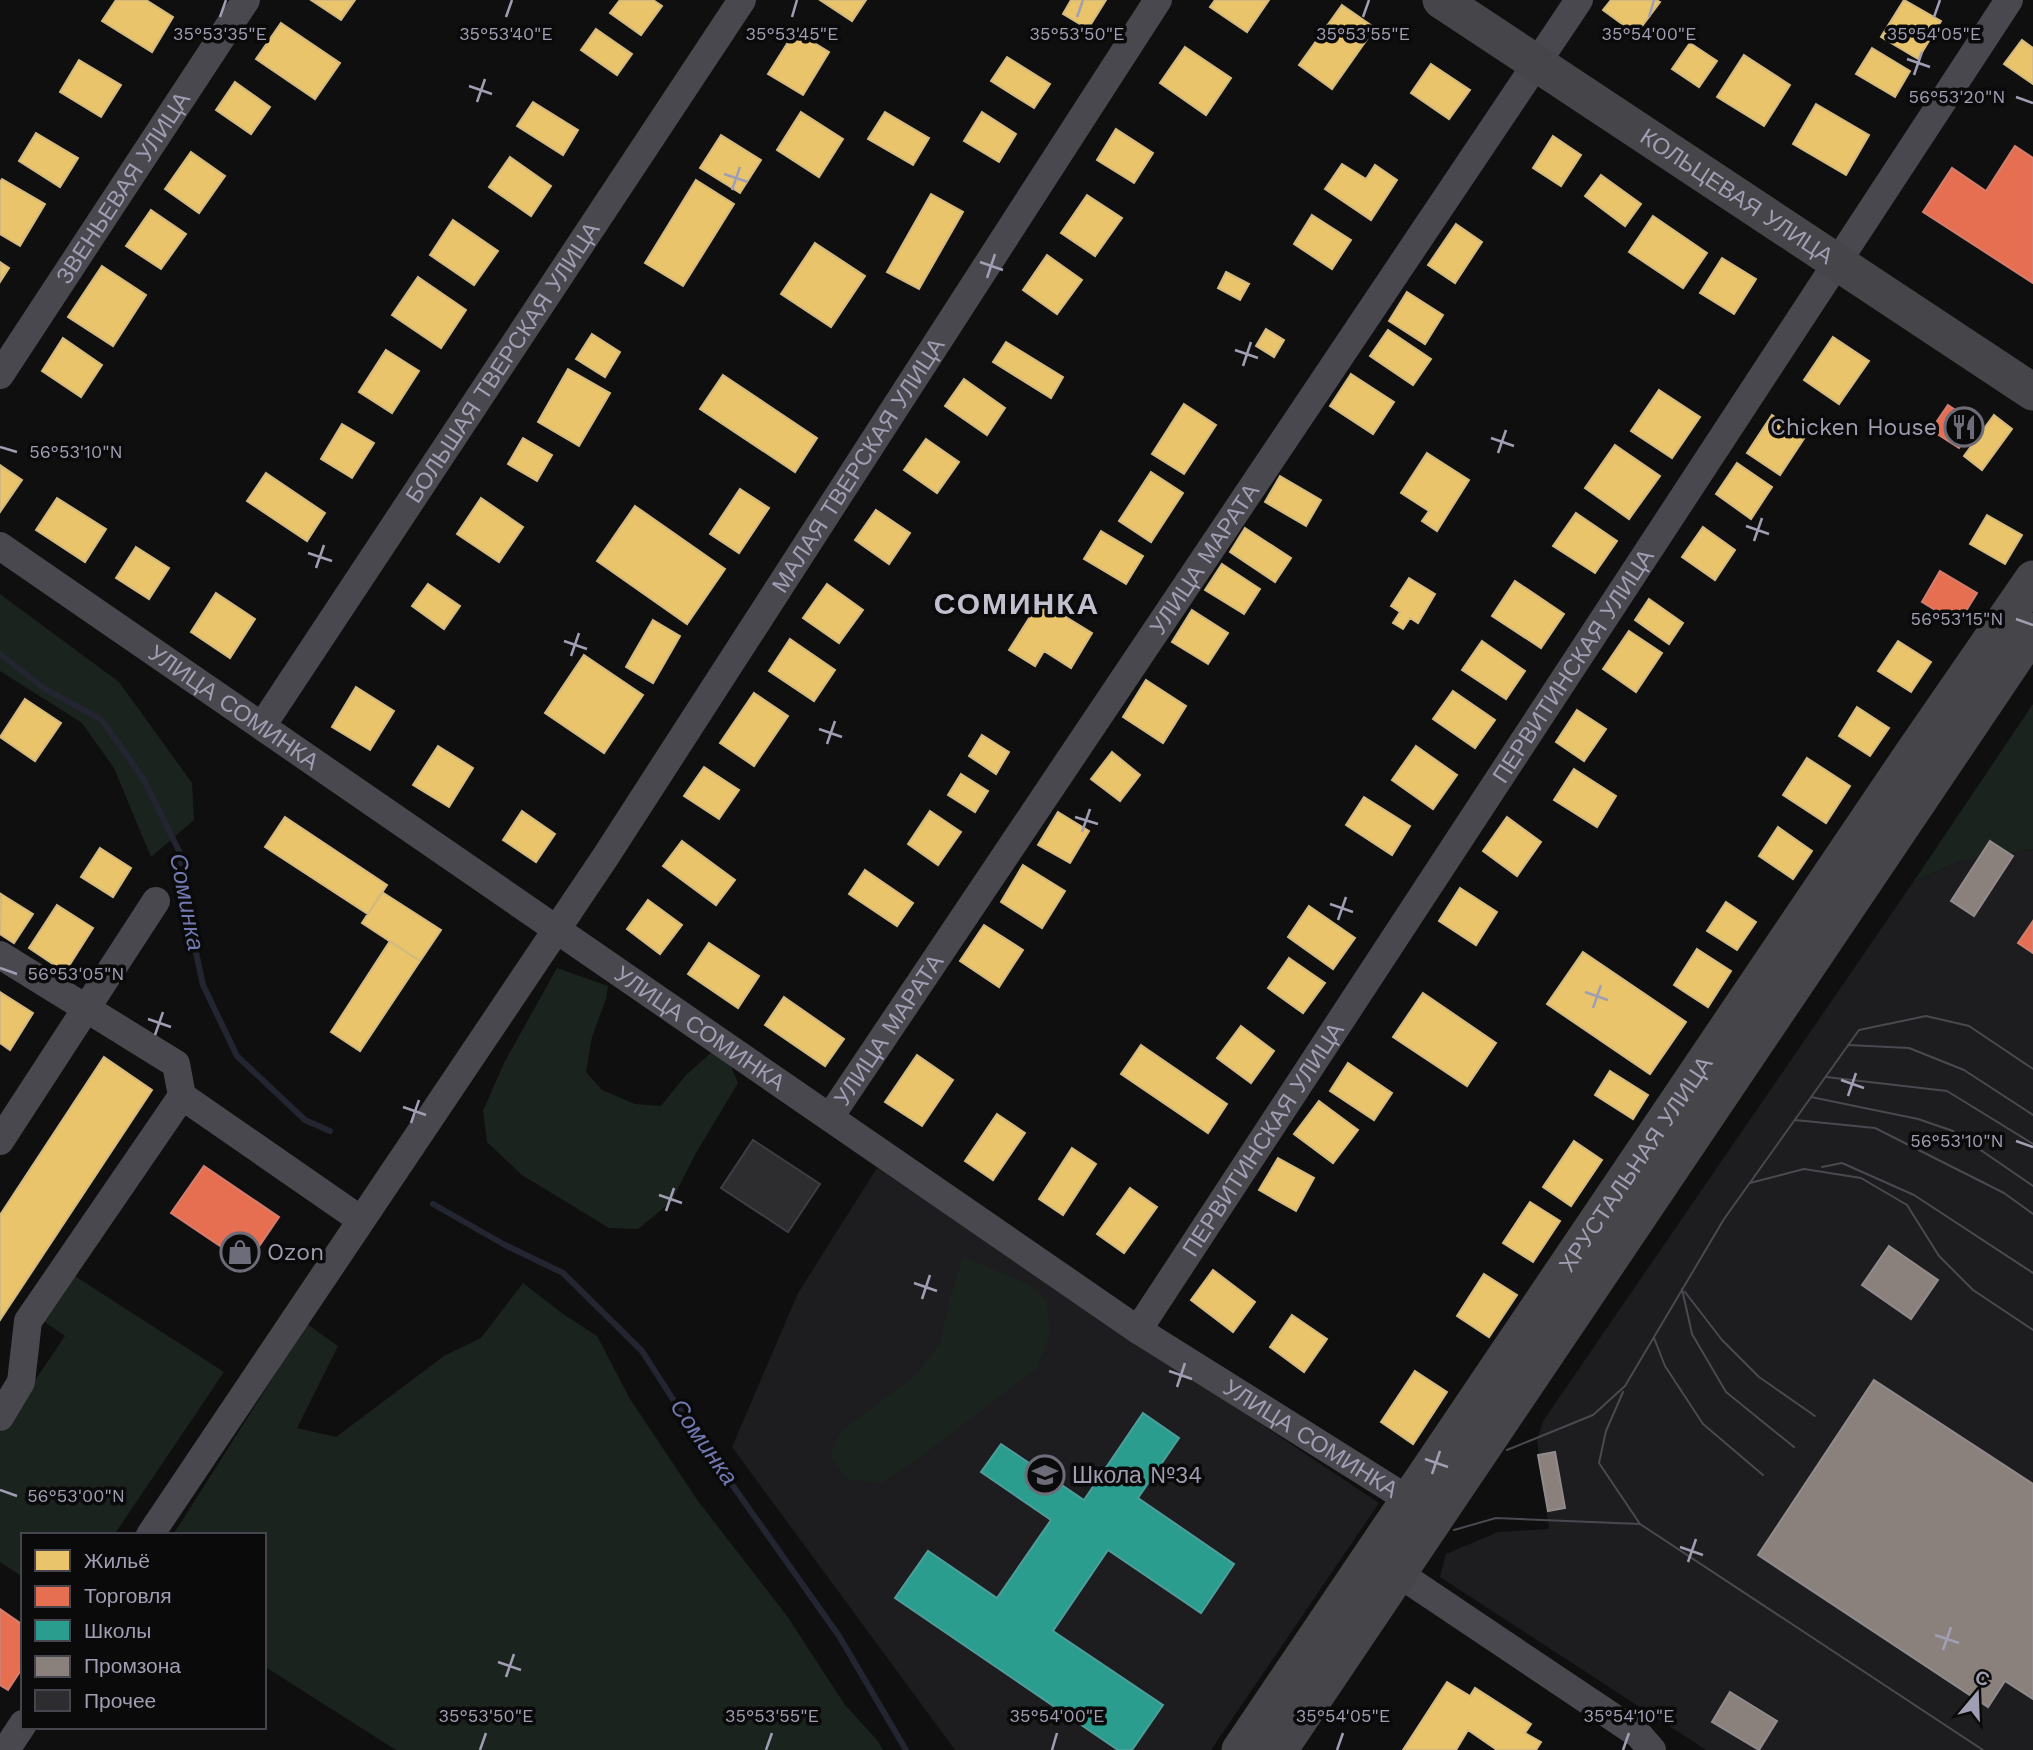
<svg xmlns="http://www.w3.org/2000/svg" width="2033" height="1750" viewBox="0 0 2033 1750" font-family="'Work Sans',sans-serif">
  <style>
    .built { fill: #1d1c1e }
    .green { fill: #1b231f }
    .homes { fill: #e9c46a; stroke: #d3b980; stroke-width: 2 }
    .shops { fill: #e76f51; stroke: #d27d6e; stroke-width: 2 }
    .schools { fill: #2a9d8f; stroke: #4d9d9a; stroke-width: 2 }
    .industry { fill: #8a817c; stroke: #918a8c; stroke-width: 2 }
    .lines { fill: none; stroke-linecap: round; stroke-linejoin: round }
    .stream { stroke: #232531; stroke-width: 6 }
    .building { fill: #2d2d2f; stroke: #3e3d44; stroke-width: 2 }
    .minor { stroke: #4a484f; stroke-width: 28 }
    .major { stroke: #46464a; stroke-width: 37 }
    .tram { stroke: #4a4950; stroke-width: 2 }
    .ticks { fill: none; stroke: #a09eb2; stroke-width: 2.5 }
    .labels { text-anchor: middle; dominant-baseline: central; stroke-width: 7; stroke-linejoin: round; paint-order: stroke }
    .street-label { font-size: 23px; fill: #a09eb2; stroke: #0a0a0b }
    .poi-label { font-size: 23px; fill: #a09eb2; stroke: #0a0a0b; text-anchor: start }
    .water-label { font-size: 24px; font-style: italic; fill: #7279b1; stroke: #0a0a0b }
    .district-label { font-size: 30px; font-weight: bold; letter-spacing: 2px; fill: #c2c0ce; stroke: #0a0a0b }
    .ticks-label { font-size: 18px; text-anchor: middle; fill: #a09eb2; stroke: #0a0a0b; stroke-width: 7; stroke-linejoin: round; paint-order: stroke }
  </style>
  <rect width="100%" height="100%" fill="#0f0f10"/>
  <!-- built -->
  <path class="built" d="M2033,849v901h-327l-266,-173 6,-23 52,-22 51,-3 -12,-89 6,-19 371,-540 46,-20z
    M877,1168l502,335 -168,247h-256l-223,-303 66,-154z"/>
  <!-- green -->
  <path class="green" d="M0,594l119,88 73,101 2,37 -43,37 -37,-89 -32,-45 -82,-52z
    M2033,704v145l-73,12 -46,20z
    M557,968l51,18 -2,13 -14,38 -6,35 16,18 33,14 26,2 25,-31 26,-23 17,10 9,21 -42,70 -25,49 -33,27 -29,-1 -87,-53 -35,-33 -4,-31 21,-48z
    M963,1257l66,27 18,18 3,32 -13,34 -115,88 -40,27 -35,-4 -17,-23 10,-24 77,-58 23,-31 9,-41z
    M70,1273l154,99 -110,163h-91v42l-23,-15v-130l65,-96 -26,-18z
    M523,1283l40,31 34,22 33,63 68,102 89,115 58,89 32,35 6,10h-487l-132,-84v-131h-91l134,-211 31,22 -41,82 39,9 108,-81 37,-18z"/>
  <!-- homes -->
  <path class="homes" d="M116,0h30l27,17 -21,35 -50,-31z
    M311,0h44l-14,20z
    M620,0h33l9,6 -21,29 -31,-22z
    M820,0h46l-14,21z
    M1071,0h35l-18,29 -25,-15z
    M1215,0h54l-22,32 -37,-25z
    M1611,0h45l4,2 -24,32 -33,-24z
    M1904,0l37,21 -23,38 -37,-22z
    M1342,5l33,23 -43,61 -33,-24z
    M281,23l59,40 -25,36 -59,-40z
    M596,29l36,25 -15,21 -36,-25z
    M795,31l34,21 -26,43 -35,-21z
    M2022,40l11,8v36l-29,-20z
    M1690,43l27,18 -18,26 -27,-18z
    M1185,47l46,31 -25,37 -46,-32z
    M1872,48l38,23 -15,26 -39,-23z
    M1744,55l46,30 -26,41 -47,-29z
    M1007,57l43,27 -16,24 -43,-27z
    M79,60l42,25 -20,32 -41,-25z
    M1431,64l39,26 -21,29 -38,-26z
    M235,82l35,25 -19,27 -35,-24z
    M533,102l45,28 -15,25 -46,-29z
    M1816,104l53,31 -23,40 -53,-31z
    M801,112l42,27 -24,38 -42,-27z
    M885,112l44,26 -16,27 -45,-26z
    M982,112l34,22 -17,28 -35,-21z
    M1116,129l37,24 -19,30 -37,-23z
    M36,133l42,25 -18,29 -41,-26z
    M721,135l40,25 -21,33 -40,-25z
    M1553,136l28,19 -20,31 -28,-18z
    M191,152l34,24 -26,37 -34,-24z
    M510,157l41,29 -20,30 -42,-29z
    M1342,164l24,15 9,-14 22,15 -26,40 -46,-31z
    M1601,175l40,29 -16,22 -40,-30z
    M2,179l43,25 -25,42 -20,-12v-52z
    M696,180l38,24 -51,82 -38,-23z
    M931,194l32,18 -44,77 -32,-17z
    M1087,195l35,23 -27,38 -34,-23z
    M151,210l35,24 -25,35 -35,-23z
    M1312,215l39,25 -19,29 -38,-25z
    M1653,216l54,37 -24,35 -54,-36z
    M453,220l45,31 -24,34 -44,-30z
    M1456,224l26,18 -27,41 -27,-18z
    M815,243l50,33 -34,51 -50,-33z
    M1047,255l35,25 -25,34 -34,-24z
    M1722,258l34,21 -22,35 -34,-21z
    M0,262l9,6 -9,14z
    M102,266l44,29 -33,51 -45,-29z
    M1226,272l23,12 -9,16 -22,-12z
    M418,277l48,33 -25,38 -49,-33z
    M1407,292l36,23 -18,29 -36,-23z
    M1266,329l18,11 -10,17 -18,-11z
    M1388,330l43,29 -18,26 -43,-29z
    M592,334l28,18 -15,25 -29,-18z
    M1833,337l36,24 -30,43 -35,-24z
    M63,338l39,27 -21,32 -39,-26z
    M1006,342l57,35 -12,21 -58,-36z
    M386,350l33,21 -27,42 -33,-21z
    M568,369l42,24 -31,53 -41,-24z
    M1351,374l43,28 -21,32 -43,-28z
    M723,375l94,63 -22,34 -95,-63z
    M964,379l41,29 -18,27 -42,-29z
    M1659,390l41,27 -28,41 -41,-27z
    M1184,404l32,21 -32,49 -32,-20z
    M1772,415l33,22 -25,38 -33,-22z
    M1994,415l18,14 -30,41 -18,-14z
    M342,424l32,19 -22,35 -31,-19z
    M523,438l29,17 -15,26 -29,-17z
    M926,439l33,23 -22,31 -33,-23z
    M1615,445l45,31 -31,43 -44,-31z
    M1427,453l42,27 -32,51 -15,-10 7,-10 -28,-18z
    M1737,463l35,24 -21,32 -35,-25z
    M0,465l22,15 -22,32z
    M1151,472l32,21 -32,49 -32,-21z
    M266,473l59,40 -18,28 -60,-40z
    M1280,476l41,24 -15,26 -41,-24z
    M740,489l29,19 -30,45 -29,-19z
    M57,498l49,31 -21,33 -49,-32z
    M481,498l42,29 -24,35 -42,-28z
    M635,506l90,63 -38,55 -90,-63z
    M876,510l34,23 -21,31 -34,-24z
    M1576,513l41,28 -22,32 -42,-27z
    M1987,515l35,20 -17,29 -35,-20z
    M1703,527l32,23 -20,30 -33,-23z
    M1245,528l46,30 -16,24 -45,-30z
    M1101,531l42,25 -17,28 -42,-25z
    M136,547l33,21 -20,31 -33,-21z
    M1222,564l38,25 -16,25 -39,-24z
    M1409,578l26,16 -17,29 -8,-5 -7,11 -10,-6 7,-11 -9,-6z
    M1515,581l49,33 -23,34 -49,-32z
    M428,584l32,22 -16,23 -32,-23z
    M827,584l36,26 -24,33 -36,-25z
    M216,593l39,26 -25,39 -39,-26z
    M1649,599l34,24 -14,21 -34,-24z
    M1040,601l52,32 -21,35 -27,-17 -9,15 -26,-16z
    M1192,610l36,23 -20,31 -36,-22z
    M653,620l27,16 -27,47 -27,-16z
    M1629,631l33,22 -26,39 -33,-23z
    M790,639l45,31 -21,31 -45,-30z
    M1482,641l43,30 -19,28 -44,-29z
    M1898,641l33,21 -20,30 -33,-21z
    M584,655l59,40 -39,58 -59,-40z
    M1146,680l40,26 -23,37 -40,-26z
    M356,687l38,24 -24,39 -38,-23z
    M1453,691l42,29 -20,28 -42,-29z
    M754,693l34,23 -34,50 -34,-23z
    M25,699l36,24 -26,38 -35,-24z
    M1857,707l32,21 -19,28 -31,-20z
    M1577,710l29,19 -22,32 -28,-19z
    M982,735l27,17 -13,22 -27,-18z
    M438,746l35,22 -24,39 -36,-22z
    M1416,746l41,29 -24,34 -41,-29z
    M1112,752l28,23 -20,26 -29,-22z
    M1807,758l43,28 -24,37 -43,-28z
    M704,767l35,23 -20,29 -35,-23z
    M1574,769l42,27 -19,31 -43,-27z
    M961,774l27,17 -13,21 -27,-17z
    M1364,797l46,29 -18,29 -46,-30z
    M522,811l33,23 -19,28 -33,-22z
    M930,811l31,21 -23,33 -30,-21z
    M1058,812l31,19 -19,32 -32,-18z
    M285,817l102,68 -19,29 -103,-67z
    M1507,817l34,25 -24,34 -34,-25z
    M1778,827l34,24 -19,28 -34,-23z
    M682,841l53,39 -19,25 -53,-39z
    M100,848l31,20 -18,29 -32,-20z
    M1023,865l42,26 -23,37 -41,-26z
    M865,870l48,33 -16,23 -48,-32z
    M1460,888l37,24 -21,33 -37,-24z
    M382,892l59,38 -21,31 -58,-38z
    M1,894l32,20 -19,29 -14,-9z
    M648,900l34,25 -22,29 -33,-25z
    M1726,902l30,20 -19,28 -30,-19z
    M57,905l36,23 -28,44 -36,-24z
    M1309,906l46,32 -22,31 -45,-32z
    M984,925l39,25 -24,37 -39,-26z
    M390,941l30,20 -60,90 -29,-19z
    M709,943l50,33 -21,32 -50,-34z
    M1697,949l34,22 -23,36 -34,-22z
    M1583,952l103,70 -36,52 -103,-70z
    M1289,958l36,25 -22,30 -35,-25z
    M0,992l33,21 -23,37 -10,-7z
    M1423,993l73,50 -29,43 -74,-49z
    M784,997l60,42 -19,27 -60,-41z
    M1241,1026l33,25 -23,32 -34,-25z
    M1141,1045l86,59 -19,29 -87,-59z
    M917,1055l36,25 -31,46 -37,-24z
    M104,1057l48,33 -152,230v-105z
    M1348,1063l44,30 -18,27 -44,-29z
    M1610,1071l38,24 -15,24 -38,-24z
    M1319,1101l39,29 -25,33 -39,-29z
    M997,1114l28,19 -32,47 -28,-19z
    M1574,1141l28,19 -31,46 -28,-19z
    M1072,1148l24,16 -33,51 -24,-16z
    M1278,1158l36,20 -18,33 -37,-21z
    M1130,1188l27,19 -33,46 -27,-19z
    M1530,1202l30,19 -27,41 -30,-19z
    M1213,1270l42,32 -22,30 -42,-32z
    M1484,1274l33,21 -28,42 -32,-21z
    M1292,1315l35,24 -23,33 -34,-25z
    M1415,1371l32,21 -34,52 -32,-22z
    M1447,1682l23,14 5,-8 56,36 -6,9 16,9 -5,8h-39l-29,-20 -12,20h-53z"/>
  <!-- shops -->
  <path class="shops" d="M2015,146l18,12v125l-110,-71 29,-44 34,23z
    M1948,405l28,19 -17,24 -28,-18z
    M1940,571l37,22 -19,31 -36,-22z
    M2033,921v32l-15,-10z
    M204,1166l75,51 -32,47 -76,-51z
    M0,1609l23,16v42l-15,23 -8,-5z"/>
  <!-- schools -->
  <path class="schools" d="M1143,1413l36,25 -41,60 96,66 -33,49 -93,-63 -55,81 110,74 -31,45h-14l-223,-152 33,-47 69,47 54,-78 -70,-48 20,-28 83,56z"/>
  <!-- industry -->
  <path class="industry" d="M1990,841l23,15 -39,60 -23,-15z
    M1889,1246l49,34 -27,39 -49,-34z
    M1874,1380l159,104v215l-28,-18 -17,26 -230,-152z
    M1555,1452l10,56 -17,3 -10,-56z
    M1730,1692l47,29 -18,29 -47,-28z"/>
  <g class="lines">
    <!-- stream -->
    <path class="stream" d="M0,654l45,35 57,31 42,60 36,73 8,63 15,69 34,71 68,64 25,11
      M433,1204l72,41 58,28 79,78 43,67 154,218 67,114"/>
  </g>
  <!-- building -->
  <path class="building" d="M753,1140l67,44 -32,48 -67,-44z"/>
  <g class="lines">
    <!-- minor -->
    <g class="minor">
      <path id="s1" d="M0,375l246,-375"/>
      <path id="s2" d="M0,546l1138,784 271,170"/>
      <path id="s3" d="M262,726l480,-726"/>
      <path d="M0,955l176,109 6,32 179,124"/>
      <path id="s4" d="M830,1117l749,-1117"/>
      <path d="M0,1141l156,-240"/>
      <path id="s5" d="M1138,1330l871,-1330"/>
      <path d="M0,1417l21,-35 7,-61 154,-225"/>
      <path id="s6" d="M150,1535l456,-679 552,-856"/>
      <path d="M1398,1573l240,161 14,16"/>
      <path d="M6,1750l17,-26"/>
    </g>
    <!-- major -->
    <g class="major">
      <path id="s7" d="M1441,0l592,392"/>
      <path id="s8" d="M1240,1750l671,-994 122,-177"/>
      <path d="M1279,1750l754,-1119"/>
    </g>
    <!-- tram -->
    <path class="tram" d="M1848,1045l61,3 55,22 69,45
      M1826,1077l121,14 86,53
      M1811,1097l107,22 35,12 80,55
      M1795,1120l80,8 129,65 29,21
      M1822,1167l20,-4 72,32 119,78
      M1750,1183l54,-14 57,9 46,27 32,51 34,34 60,40
      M1682,1289l10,45 34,58 68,55
      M1685,1292l37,48 37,37 56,39
      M1654,1338l11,28 38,58 60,51
      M1623,1392l-17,39 -7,32 41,61 343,226
      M1507,1450l86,-35 32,-29 99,-167 135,-189 67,-14 43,10 64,43
      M1454,1530l42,-12 144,6"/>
  </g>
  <!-- ticks -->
  <path class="ticks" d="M220,17l6,-17M506,17l6,-17M792,17l5,-17M1077,17l6,-17M1363,17l6,-17M1649,17l5,-17M1934,17l6,-17M1907,59l23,8M1914,75l8,-23M469,86l23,8M2016,97l17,6M477,102l8,-23M724,174l24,8M732,190l8,-23M980,262l23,8M987,278l8,-24M1235,350l23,8M1243,366l8,-24M1491,438l23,8M0,447l17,5M1498,453l8,-23M1746,526l23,8M1754,541l8,-23M308,553l24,8M316,568l8,-23M2016,619l17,6M564,641l23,8M571,656l8,-23M819,729l23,8M827,744l8,-23M1075,817l23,7M1082,832l8,-23M1330,904l23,8M1338,920l8,-23M0,968l17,6M1585,992l23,8M1593,1008l8,-23M148,1019l23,8M155,1035l8,-23M1841,1080l23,8M1848,1096l8,-23M403,1107l23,8M411,1123l8,-23M2016,1141l17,6M659,1195l23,8M666,1211l8,-23M914,1283l23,8M922,1299l8,-24M1169,1371l23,8M1177,1387l8,-24M1425,1459l23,8M1432,1474l8,-23M0,1490l17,6M1680,1547l23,8M1688,1562l8,-23M1935,1635l24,8M1943,1650l8,-23M498,1662l23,8M506,1677l8,-23M480,1750l6,-17M766,1750l6,-17M1052,1750l5,-17M1337,1750l6,-17M1623,1750l6,-17"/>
  <!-- icons -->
  <defs>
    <g id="restaurant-ring" transform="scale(2.0125)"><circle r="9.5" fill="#0a0a0b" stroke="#6d6c79" stroke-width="1.5"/><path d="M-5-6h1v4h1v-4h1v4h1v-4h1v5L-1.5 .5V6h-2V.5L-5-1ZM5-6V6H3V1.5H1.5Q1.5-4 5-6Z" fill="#6d6c79"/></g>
    <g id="shop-ring" transform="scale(2.0125)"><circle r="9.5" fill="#0a0a0b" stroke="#6d6c79" stroke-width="1.5"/><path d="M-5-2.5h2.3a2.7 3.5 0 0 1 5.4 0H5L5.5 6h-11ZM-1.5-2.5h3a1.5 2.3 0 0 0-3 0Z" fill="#6d6c79"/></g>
    <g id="school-ring" transform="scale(2.0125)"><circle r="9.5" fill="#0a0a0b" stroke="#6d6c79" stroke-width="1.5"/><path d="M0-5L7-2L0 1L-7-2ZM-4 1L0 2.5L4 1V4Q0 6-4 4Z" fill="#6d6c79"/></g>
  </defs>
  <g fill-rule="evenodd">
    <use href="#restaurant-ring" x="1964" y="427"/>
    <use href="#shop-ring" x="240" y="1252"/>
    <use href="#school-ring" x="1045" y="1475"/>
  </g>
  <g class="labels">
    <!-- street labels -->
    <g class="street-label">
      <text stroke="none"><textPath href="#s1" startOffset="224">ЗВЕНЬЕВАЯ УЛИЦА</textPath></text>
      <text stroke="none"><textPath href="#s7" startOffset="355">КОЛЬЦЕВАЯ УЛИЦА</textPath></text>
      <text stroke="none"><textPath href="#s3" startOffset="436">БОЛЬШАЯ ТВЕРСКАЯ УЛИЦА</textPath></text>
      <text stroke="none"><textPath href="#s6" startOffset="1283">МАЛАЯ ТВЕРСКАЯ УЛИЦА</textPath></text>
      <text stroke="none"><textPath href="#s4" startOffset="672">УЛИЦА МАРАТА</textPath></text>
      <text stroke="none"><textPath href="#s5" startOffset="794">ПЕРВИТИНСКАЯ УЛИЦА</textPath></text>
      <text stroke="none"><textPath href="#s2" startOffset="284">УЛИЦА СОМИНКА</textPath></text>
      <text stroke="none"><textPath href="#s2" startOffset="850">УЛИЦА СОМИНКА</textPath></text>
      <text stroke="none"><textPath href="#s4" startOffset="105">УЛИЦА МАРАТА</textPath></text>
      <text stroke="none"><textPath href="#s5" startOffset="228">ПЕРВИТИНСКАЯ УЛИЦА</textPath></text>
      <text stroke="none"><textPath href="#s8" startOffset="707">ХРУСТАЛЬНАЯ УЛИЦА</textPath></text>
      <text stroke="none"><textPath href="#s2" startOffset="1586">УЛИЦА СОМИНКА</textPath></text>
    </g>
    <!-- poi labels -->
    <g class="poi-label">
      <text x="1937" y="427" text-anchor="end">Chicken House</text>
      <text x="267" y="1252">Ozon</text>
      <text x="1072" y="1475">Школа №34</text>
    </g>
    <!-- water labels -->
    <g class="water-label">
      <text transform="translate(187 902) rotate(79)">Соминка</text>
      <text transform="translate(704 1442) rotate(55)">Соминка</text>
    </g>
    <!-- district labels -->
    <g class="district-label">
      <text x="1017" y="603">СОМИНКА</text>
    </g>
  </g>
  <g class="ticks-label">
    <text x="220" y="40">35°53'35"E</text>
    <text x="792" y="40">35°53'45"E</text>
    <text x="1077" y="40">35°53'50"E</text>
    <text x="1363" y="40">35°53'55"E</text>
    <text x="1649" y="40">35°54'00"E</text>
    <text x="1934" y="40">35°54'05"E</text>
    <text x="506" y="40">35°53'40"E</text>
    <text x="1957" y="103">56°53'20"N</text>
    <text x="76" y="458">56°53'10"N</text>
    <text x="1957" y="625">56°53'15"N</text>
    <text x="76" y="980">56°53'05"N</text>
    <text x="1957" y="1147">56°53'10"N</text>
    <text x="76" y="1502">56°53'00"N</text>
    <text x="486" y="1722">35°53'50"E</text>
    <text x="772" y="1722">35°53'55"E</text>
    <text x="1057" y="1722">35°54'00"E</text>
    <text x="1343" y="1722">35°54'05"E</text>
    <text x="1629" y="1722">35°54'10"E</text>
  </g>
  <!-- legend -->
  <rect x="21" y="1533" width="245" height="196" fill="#0a0a0b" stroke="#46454e" stroke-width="2"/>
  <rect x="35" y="1550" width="35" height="21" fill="#e9c46a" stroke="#46454e" stroke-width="2"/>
  <text x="84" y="1568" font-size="21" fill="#a09eb2">Жильё</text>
  <rect x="35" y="1586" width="35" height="21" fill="#e76f51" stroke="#46454e" stroke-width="2"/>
  <text x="84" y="1603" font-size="21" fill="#a09eb2">Торговля</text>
  <rect x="35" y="1620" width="35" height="21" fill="#2a9d8f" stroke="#46454e" stroke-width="2"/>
  <text x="84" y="1638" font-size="21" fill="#a09eb2">Школы</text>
  <rect x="35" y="1656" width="35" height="21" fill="#8a817c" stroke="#46454e" stroke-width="2"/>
  <text x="84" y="1673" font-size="21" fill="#a09eb2">Промзона</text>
  <rect x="35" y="1690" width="35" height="21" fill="#2d2d2f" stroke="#46454e" stroke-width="2"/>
  <text x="84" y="1708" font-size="21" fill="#a09eb2">Прочее</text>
  <!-- north arrow -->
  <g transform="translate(1977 1694) rotate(19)" stroke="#0a0a0b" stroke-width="5" paint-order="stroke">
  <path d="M0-5L12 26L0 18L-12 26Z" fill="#a09eb2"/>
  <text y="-10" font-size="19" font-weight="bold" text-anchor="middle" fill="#a09eb2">С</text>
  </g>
</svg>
